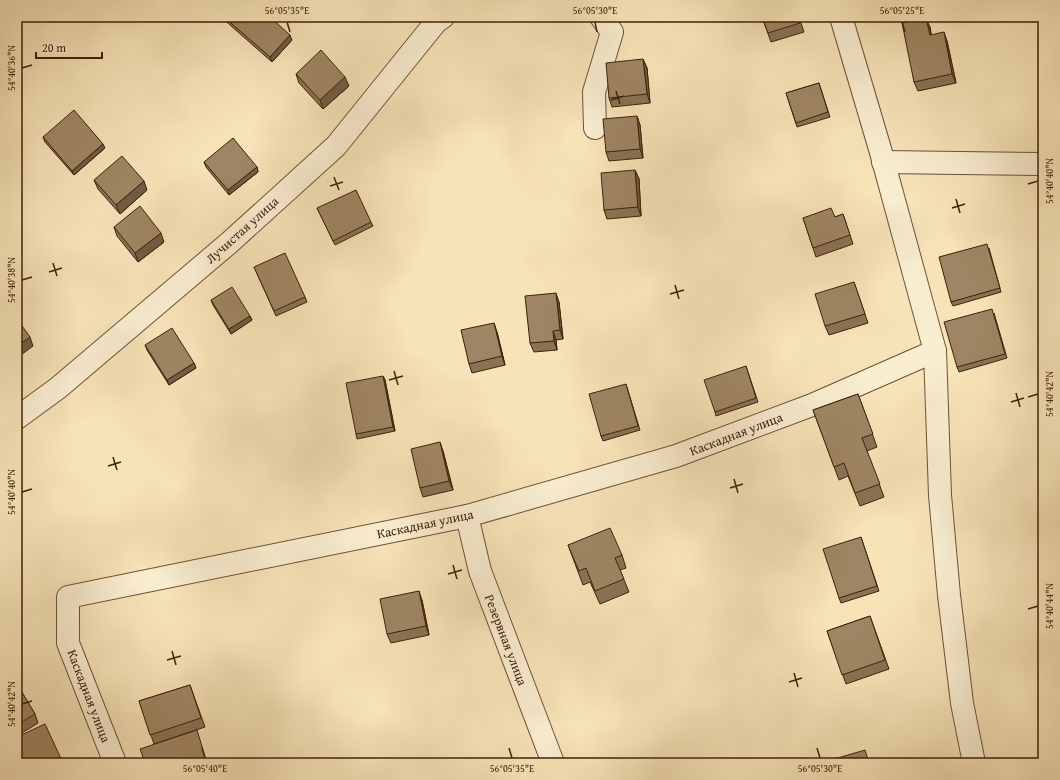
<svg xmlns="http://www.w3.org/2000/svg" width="1060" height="780" font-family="'Gentium Book Plus',serif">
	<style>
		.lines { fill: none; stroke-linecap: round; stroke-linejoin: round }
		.minor-casing { stroke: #6e5134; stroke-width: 24 }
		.minor { stroke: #f9edd0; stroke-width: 22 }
		.wall { fill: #897255; stroke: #402009 }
		.shaded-wall { fill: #6f5d45; stroke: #402009 }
		.building { fill: #9f8563; stroke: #402009 }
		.ticks { fill: none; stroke: #402009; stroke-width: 1.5 }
		.labels { text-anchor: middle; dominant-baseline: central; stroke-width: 3; stroke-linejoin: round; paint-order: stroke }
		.street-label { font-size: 13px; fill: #402009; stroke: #f9edd0 }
		.neatline { fill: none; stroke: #402009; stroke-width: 1.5 }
		.ticks-label { font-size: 10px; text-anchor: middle; fill: #402009 }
	</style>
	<rect width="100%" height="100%" fill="#f6e3b7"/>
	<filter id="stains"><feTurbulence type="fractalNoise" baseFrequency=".005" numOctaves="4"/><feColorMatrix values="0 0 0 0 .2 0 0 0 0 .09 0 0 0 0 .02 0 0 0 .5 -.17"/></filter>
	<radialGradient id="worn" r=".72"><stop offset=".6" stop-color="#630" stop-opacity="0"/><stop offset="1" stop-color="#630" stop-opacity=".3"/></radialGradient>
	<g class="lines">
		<defs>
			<g id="minor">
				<polyline points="841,17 880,149 935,351 940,495 949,595 962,703 974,763"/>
				<polyline points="595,128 594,92 612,32 601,17"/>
				<polyline points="883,162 1043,164"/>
				<polyline points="17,418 58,388 229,243 336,146 436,22 443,17"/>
				<polyline points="467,516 480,571 553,763"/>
				<polyline points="115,763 68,643 68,597 467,516 676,456 812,405 935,351"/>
			</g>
		</defs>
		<use href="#minor" class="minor-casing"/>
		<use href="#minor" class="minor"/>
	</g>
	<g class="wall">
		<polygon points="221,17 270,17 292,40 272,62"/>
		<polygon points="762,17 799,17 804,32 771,42"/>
		<polygon points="930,27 931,35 947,41 956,83 918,91 914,82"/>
		<polygon points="643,59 647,68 650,103 612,107 609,98"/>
		<polygon points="296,74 349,86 323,109 299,83"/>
		<polygon points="819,83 830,117 797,127 786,93"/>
		<polygon points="637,116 640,125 643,158 609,161 606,152"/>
		<polygon points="43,137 105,148 74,175 45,142"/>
		<polygon points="204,162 257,167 258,172 229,195 206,167"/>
		<polygon points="635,170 639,179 641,216 607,219 604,210"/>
		<polygon points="94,180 147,190 120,214 98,189"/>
		<polygon points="317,208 371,222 373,226 335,245"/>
		<polygon points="843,214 853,244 816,257 803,218 835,217"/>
		<polygon points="114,227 164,242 138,262 117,236"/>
		<polygon points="989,248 1001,292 953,306 951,302"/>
		<polygon points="254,267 305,297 307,302 276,316"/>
		<polygon points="854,282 868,323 829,335 825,326"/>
		<polygon points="211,300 250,316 252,320 231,334 213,305"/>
		<polygon points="559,302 563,339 556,340 557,350 534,352 530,343"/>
		<polygon points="994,313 1007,358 959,372 957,367"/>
		<polygon points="497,332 505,365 472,373 469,364"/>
		<polygon points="145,345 194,363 196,368 169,385 147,350"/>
		<polygon points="746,366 758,402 716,416 715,412"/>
		<polygon points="383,376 385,380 395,431 357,439 356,434"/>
		<polygon points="626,384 640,430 603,441 601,436"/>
		<polygon points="858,394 877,447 867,451 884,497 860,506 848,476 839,480 813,410"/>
		<polygon points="443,451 453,490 423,497 420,488"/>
		<polygon points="861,537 879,591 841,603 839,598"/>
		<polygon points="568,545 622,555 626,568 620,570 629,592 600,604 590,582 583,585"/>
		<polygon points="422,600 429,635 391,643 387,634"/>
		<polygon points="870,616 889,669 846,684 827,631"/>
		<polygon points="17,684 35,714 38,723 17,736"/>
		<polygon points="190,685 205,727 154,744 139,701"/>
	</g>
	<g class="shaded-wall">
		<polygon points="926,18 930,27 933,44 930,35"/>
		<polygon points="944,32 947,41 956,83 952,74"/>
		<polygon points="290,35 292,40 272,62 270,57"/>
		<polygon points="643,59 647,68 650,103 647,94"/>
		<polygon points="345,77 349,86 323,109 320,100"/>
		<polygon points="637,116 640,125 643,158 640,149"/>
		<polygon points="103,144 105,148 74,175 72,171"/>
		<polygon points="257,167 258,172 229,195 228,190"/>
		<polygon points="635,170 639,179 641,216 638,207"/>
		<polygon points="144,181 147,190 120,214 116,205"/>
		<polygon points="161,233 164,242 138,262 135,253"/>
		<polygon points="556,293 559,302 563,339 560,330"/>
		<polygon points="250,316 252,320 231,334 229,329"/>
		<polygon points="494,323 497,332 505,365 502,356"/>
		<polygon points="553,331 556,340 557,350 554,341"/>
		<polygon points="30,337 33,346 17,358 17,346"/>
		<polygon points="194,363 196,368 169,385 167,380"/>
		<polygon points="383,376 385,380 395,431 393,427"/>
		<polygon points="440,442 443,451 453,490 449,481"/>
		<polygon points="419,591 422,600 429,635 426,626"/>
	</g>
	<g class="building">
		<polygon points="224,17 270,17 290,35 270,57"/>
		<polygon points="762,17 799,17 800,23 768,33"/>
		<polygon points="926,18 930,35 944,32 952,74 914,82 902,23"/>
		<polygon points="321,50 345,77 320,100 296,74"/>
		<polygon points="643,59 647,94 609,98 606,63"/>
		<polygon points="819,83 828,112 796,123 786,93"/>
		<polygon points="74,110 103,144 72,171 43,137"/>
		<polygon points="637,116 640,149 606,152 603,119"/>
		<polygon points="233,138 257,167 228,190 204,162"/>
		<polygon points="122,156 144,181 116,205 94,180"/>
		<polygon points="635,170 638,207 604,210 601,173"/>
		<polygon points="356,190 371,222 333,241 317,208"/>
		<polygon points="140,206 161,233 135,253 114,227"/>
		<polygon points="831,208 835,217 843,214 850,235 813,248 803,218"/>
		<polygon points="987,244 1000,288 951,302 939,257"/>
		<polygon points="285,253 305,297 274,311 254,267"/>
		<polygon points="854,282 865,314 825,326 815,294"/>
		<polygon points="232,287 250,316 229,329 211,300"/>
		<polygon points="556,293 560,330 553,331 554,341 530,343 525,296"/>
		<polygon points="992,309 1005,354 957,367 944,322"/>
		<polygon points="17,319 30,337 17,346"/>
		<polygon points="494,323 502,356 469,364 461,330"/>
		<polygon points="172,328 194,363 167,380 145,345"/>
		<polygon points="746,366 756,398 715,412 704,380"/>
		<polygon points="383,376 393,427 356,434 346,383"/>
		<polygon points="626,384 638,426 601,436 589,394"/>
		<polygon points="858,394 873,434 862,438 880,484 855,493 844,463 834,467 813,410"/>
		<polygon points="440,442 449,481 420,488 411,449"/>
		<polygon points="610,528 622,555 615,558 624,579 595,591 586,568 579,571 568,545"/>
		<polygon points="861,537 877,586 839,598 823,549"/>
		<polygon points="419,591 426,626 387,634 380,599"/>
		<polygon points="870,616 885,660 842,675 827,631"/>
		<polygon points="17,684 35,714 17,725"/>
		<polygon points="190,685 201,718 150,735 139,701"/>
		<polygon points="45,724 63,763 17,763 17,737"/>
		<polygon points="197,730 207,763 145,763 140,749"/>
		<polygon points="865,750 869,763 824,763 824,762"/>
	</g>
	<path class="ticks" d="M287,22L290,32M595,22L597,32M902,22L905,32M22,68L32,65M616,91L620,104M611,100L624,96M334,177L339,190M1028,184L1038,181M330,186L343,182M956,199L960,213M952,208L965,204M53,263L57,276M49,272L62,268M22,280L32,277M675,285L679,299M670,294L684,290M394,371L398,385M389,380L403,376M1016,393L1020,407M1028,397L1038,394M1011,402L1024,398M113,457L117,470M108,466L121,462M734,479L738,493M730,488L743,484M22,492L32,489M453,565L457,579M448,574L462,570M1028,609L1038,606M172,651L176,665M167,660L181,656M794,673L798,687M789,682L802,678M22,704L32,701M202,748L205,758M509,748L512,758M817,748L820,758"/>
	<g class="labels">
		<g class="street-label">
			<text transform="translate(242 230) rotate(-42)">Лучистая улица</text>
			<text transform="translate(736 434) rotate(-21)">Каскадная улица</text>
			<text transform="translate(425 524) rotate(-12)">Каскадная улица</text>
			<text transform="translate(506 640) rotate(69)">Резервная улица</text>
			<text transform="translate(89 696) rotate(69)">Каскадная улица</text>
		</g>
	</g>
	<rect width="1060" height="780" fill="none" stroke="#f6e3b7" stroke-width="44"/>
	<path d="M36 52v6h66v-6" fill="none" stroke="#402009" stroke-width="2"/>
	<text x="42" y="52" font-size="12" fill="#402009" stroke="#f9edd0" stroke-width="3" paint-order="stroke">20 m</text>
	<rect x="22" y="22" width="1016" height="736" class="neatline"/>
	<g class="ticks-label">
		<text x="287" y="14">56°05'35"E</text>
		<text x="595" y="14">56°05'30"E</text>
		<text x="902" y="14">56°05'25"E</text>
		<text transform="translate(11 68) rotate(-90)" y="4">54°40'36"N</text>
		<text transform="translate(1049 181) rotate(-90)" y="4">54°40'40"N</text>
		<text transform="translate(11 280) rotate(-90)" y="4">54°40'38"N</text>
		<text transform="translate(1049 394) rotate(-90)" y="4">54°40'42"N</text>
		<text transform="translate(11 492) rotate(-90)" y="4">54°40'40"N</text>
		<text transform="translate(1049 606) rotate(-90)" y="4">54°40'44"N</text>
		<text transform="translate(11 704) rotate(-90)" y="4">54°40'42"N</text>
		<text x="205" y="772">56°05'40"E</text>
		<text x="512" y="772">56°05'35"E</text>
		<text x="820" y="772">56°05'30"E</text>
	</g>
	<rect width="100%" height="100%" filter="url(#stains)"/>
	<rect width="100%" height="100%" fill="url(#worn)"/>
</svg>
